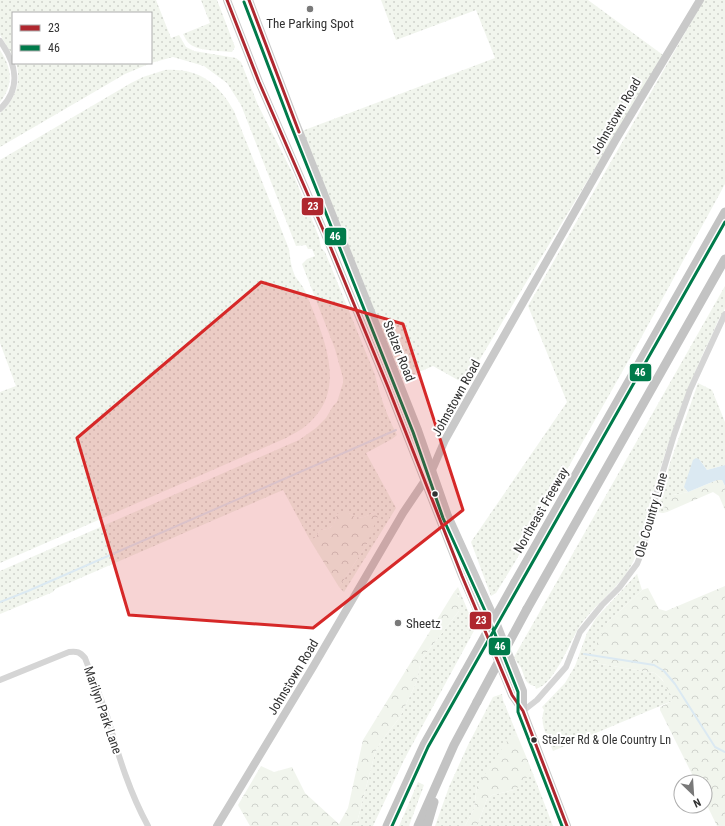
<svg xmlns="http://www.w3.org/2000/svg" width="725" height="826" font-family="'Roboto Condensed',sans-serif">
	<style>
		.grass { fill: url(#grass-dots) }
		.forest { fill: url(#forest-crowns) }
		.water { fill: #dbe9f2 }
		.lines { fill: none; stroke-linecap: round; stroke-linejoin: round }
		.stream { stroke: #dbe9f2; stroke-width: 2 }
		.minor { stroke: #d5d5d5; stroke-width: 6 }
		.major { stroke: #c9c9c9; stroke-width: 8 }
		.highway { stroke: #c3c3c3; stroke-width: 9 }
		.highway-bridge { stroke: #c3c3c3; stroke-width: 9 }
		.bus-1-casing { stroke: #fff; stroke-width: 6 }
		.bus-2-casing { stroke: #fff; stroke-width: 6 }
		.bus-1 { stroke: #af272f; stroke-width: 3 }
		.bus-2 { stroke: #007b4b; stroke-width: 3 }
		.marked { fill: #d62828; fill-opacity: 0.2; stroke: #d62828; stroke-width: 3; stroke-linejoin: round }
		.poi-dot { fill: #797979; stroke: #fff; stroke-width: 1.5 }
		.bus-dot { fill: #313131; stroke: #fff; stroke-width: 1.5 }
		.labels { text-anchor: middle; dominant-baseline: central; stroke-width: 4; stroke-linejoin: round; paint-order: stroke }
		.bus-label { font-size: 12px; fill: #313131; stroke: #fff; text-anchor: start }
		.poi-label { font-size: 13px; fill: #313131; stroke: #fff }
		.street-label { font-size: 13px; fill: #313131; stroke: #fff }
		.line-badge { stroke: #fff; stroke-width: 1.5 }
		.badge-label { font-size: 11px; text-anchor: middle; font-weight: bold; fill: #fff }
	</style>
	<defs>
		<pattern id="grass-dots" width="8" height="8" patternUnits="userSpaceOnUse"><rect width="8" height="8" fill="#f1f5ed"/><path d="M2 2h.1M6 6h.1" fill="none" stroke="#cfd2cc" stroke-width="1.8" stroke-linecap="round"/></pattern>
		<pattern id="forest-crowns" width="20" height="18" patternUnits="userSpaceOnUse"><rect width="20" height="18" fill="#f1f5ed"/><path d="M2 6a3 3 0 1 1 6 0M12 15a3 3 0 1 1 6 0" fill="none" stroke="#cfd2cc"/></pattern>
	</defs>
	<rect width="100%" height="100%" fill="#fff"/>
	<g class="grass">
		<path d="M0,0H156L171,38L179,35L186,47L194,51L236,58L241,62L258,105L294,176L319,237L321,248L325,252L375,375C380,396 387,416 397,435L392,439L366,453L396,508L344,592L339,587L366,546L376,512L364,517L356,518L349,513L337,514L334,525L328,529L320,530L315,538L310,540L283,490L55,589L53,592L0,614V571L299,440L316,428L326,418L333,406L337,402L343,383V378L335,349L302,264L307,259L315,256L312,249H308L306,245L296,246L241,105L227,83L204,66L173,57L151,63V13H13V56L0,35Z"/>
		<path d="M201,0H217L235,47L232,52C221,51 202,51 193,46C188,44 185,38 183,34L210,23Z"/>
		<polygon points="381,0 588,0 663,55 465,384 433,366 403,379 373,309 302,131 495,58 476,10 396,40"/>
		<polygon points="704,0 725,0 725,184 635,349 515,562 496,593 491,596 471,542 567,402 528,306"/>
		<path d="M0,50C12,69 14,84 0,102Z"/>
		<path d="M16,63H151L125,74L0,147V113C15,100 22,83 16,63Z"/>
		<path d="M165,70C199,68 218,83 234,111L289,249C290,258 291,267 295,276C298,281 303,286 305,291C321,331 348,384 312,420C305,428 295,433 286,438L0,563V392L16,386L0,343V160L131,83L143,77Z"/>
		<path d="M725,286C725,293 725,301 725,308C724,312 720,317 718,321C714,330 710,340 705,349C686,392 670,437 656,482C649,509 645,539 632,564C619,589 593,605 578,629C568,646 555,683 536,689L535,686C523,684 525,674 520,666C518,663 516,661 514,657Z"/>
		<polygon points="698,383 712,390 725,422 725,465 707,470 699,459 686,490 688,492 673,495 664,511 667,512 663,513 657,512 669,466"/>
		<path d="M637,574L642,590L607,623L595,663L655,673C662,679 673,691 672,701L553,751C548,737 539,725 544,710L542,707L565,683L575,666L587,633L596,618Z"/>
		<polygon points="458,587 473,623 476,627 405,758 373,826 356,826 375,753 380,743 400,717 417,681 421,660 459,611 459,596 454,592"/>
		<polygon points="502,694 503,700 518,737 515,735 477,786 474,809 465,826 435,826 449,787 468,745 493,697"/>
		<polygon points="530,766 553,826 477,826 487,799 492,795 514,790 530,773"/>
		<polygon points="418,782 424,785 409,826 399,826"/>
	</g>
	<g class="forest">
		<polygon points="717,480 722,480 725,486 725,510 719,496 713,492 667,512 664,511 665,505 673,495 688,492"/>
		<path d="M341,512L349,513L356,518L364,517L376,512L378,516L366,546L339,587L310,540L315,538L320,530C333,529 334,526 337,514Z"/>
		<polygon points="725,586 725,826 717,826 705,801 705,782 696,782 660,710 660,707 672,701 672,697 662,679 655,673 595,663 592,659 598,640 607,623 642,590 648,588 659,609 666,611"/>
		<path d="M454,592C461,597 462,603 459,611L421,660L417,681L400,717L380,743L375,753L356,826H250L238,805L261,766L274,772L292,767L305,793L339,824L348,808L363,740Z"/>
		<polygon points="515,735 518,737 530,766 530,773 521,785 514,790 492,795 487,799 477,826 465,826 474,809 477,786 509,738"/>
	</g>
	<polygon class="water" points="696,458 699,459 707,470 725,465 725,486 722,480 717,480 688,492 684,487 693,460"/>
	<g class="lines">
		<g class="stream">
			<polyline points="0,602 28,591 396,430"/>
			<polyline points="584,654 654,665 664,671 675,684 715,747 725,752"/>
		</g>
		<g class="minor">
			<path d="M0,41C16,63 22,88 0,109"/>
			<path d="M0,680L69,652C77,651 80,652 85,658C93,679 102,700 109,722C119,758 130,793 148,826"/>
			<polyline points="523,711 537,700 566,667 580,632 602,605 619,588 637,564 643,549 658,488 674,435 690,390 725,314"/>
		</g>
		<g class="major">
			<polyline points="227,0 259,82 328,241 388,387 462,576 484,626 512,695 523,711 567,826"/>
			<polyline points="249,0 295,121 418,430 448,516 496,622 523,691 523,711"/>
			<polyline points="217,826 313,667 403,513 432,470 445,440 459,415 615,141 700,0"/>
		</g>
		<g class="highway">
			<polyline points="515,582 725,212"/>
			<polyline points="527,609 725,259"/>
			<polyline points="387,826 424,745 465,672"/>
			<polyline points="418,826 454,745 477,702"/>
			<polyline points="427,826 434,802"/>
		</g>
		<g class="highway-bridge">
			<polyline points="465,672 515,582"/>
			<polyline points="477,702 527,609"/>
		</g>
		<defs>
			<g id="bus-1">
				<polyline points="227,0 259,82 328,241 388,387 462,576 512,695 523,711 567,826"/>
				<polyline points="249,0 299,132"/>
			</g>
			<g id="bus-2">
				<polyline points="244,2 290,123 413,432 443,518 491,624 518,692 518,712 562,826"/>
				<polyline points="392,826 428,747 725,222"/>
			</g>
		</defs>
		<use href="#bus-1" class="bus-1-casing"/>
		<use href="#bus-2" class="bus-2-casing"/>
		<use href="#bus-1" class="bus-1"/>
		<use href="#bus-2" class="bus-2"/>
	</g>
	<path class="marked" d="M261,282L403,324L463,510L313,628L129,615L77,438Z"/>
	<g class="poi-dot">
		<circle cx="310" cy="9" r="4"/>
		<circle cx="398" cy="623" r="4"/>
	</g>
	<g class="bus-dot">
		<circle cx="435" cy="494" r="3.5"/>
		<circle cx="534" cy="740" r="3.5"/>
	</g>
	<g class="labels">
		<g class="bus-label">
			<text x="542" y="740">Stelzer Rd &amp; Ole Country Ln</text>
		</g>
		<g class="poi-label">
			<text x="310" y="23">The Parking Spot</text>
			<text x="406" y="623" text-anchor="start">Sheetz</text>
		</g>
		<g class="street-label">
			<text transform="translate(616 116) rotate(-60)">Johnstown Road</text>
			<text transform="translate(399 351) rotate(68)">Stelzer Road</text>
			<text transform="translate(456 398) rotate(-61)">Johnstown Road</text>
			<text transform="translate(541 510) rotate(-60)">Northeast Freeway</text>
			<text transform="translate(651 515) rotate(-74)">Ole Country Lane</text>
			<text transform="translate(293 677) rotate(-59)">Johnstown Road</text>
			<text transform="translate(103 710) rotate(71)">Marilyn Park Lane</text>
		</g>
	</g>
	<g class="line-badge">
		<rect x="301" y="197" width="23" height="19" rx="4" fill="#af272f"/>
		<rect x="324" y="227" width="23" height="19" rx="4" fill="#007b4b"/>
		<rect x="629" y="363" width="23" height="19" rx="4" fill="#007b4b"/>
		<rect x="469" y="611" width="23" height="19" rx="4" fill="#af272f"/>
		<rect x="488" y="637" width="23" height="19" rx="4" fill="#007b4b"/>
	</g>
	<g class="badge-label">
		<text x="313" y="210">23</text>
		<text x="335" y="240">46</text>
		<text x="640" y="376">46</text>
		<text x="481" y="624">23</text>
		<text x="500" y="650">46</text>
	</g>
	<rect x="12" y="12" width="140" height="52" fill="#ffffff" stroke="#adadad"/>
	<rect x="20" y="25" width="20" height="6" fill="#af272f" stroke="#adadad"/>
	<text x="48" y="32" font-size="12" fill="#313131">23</text>
	<rect x="20" y="45" width="20" height="6" fill="#007b4b" stroke="#adadad"/>
	<text x="48" y="52" font-size="12" fill="#313131">46</text>
	<g transform="translate(693 794) rotate(155)"><circle r="19" fill="#ffffff" stroke="#adadad"/>
	<path d="M0-3L7 15L0 10L-7 15Z" fill="#797979"/>
	<text y="-6" font-size="11" font-weight="bold" text-anchor="middle" fill="#313131">N</text>
	</g>
</svg>
